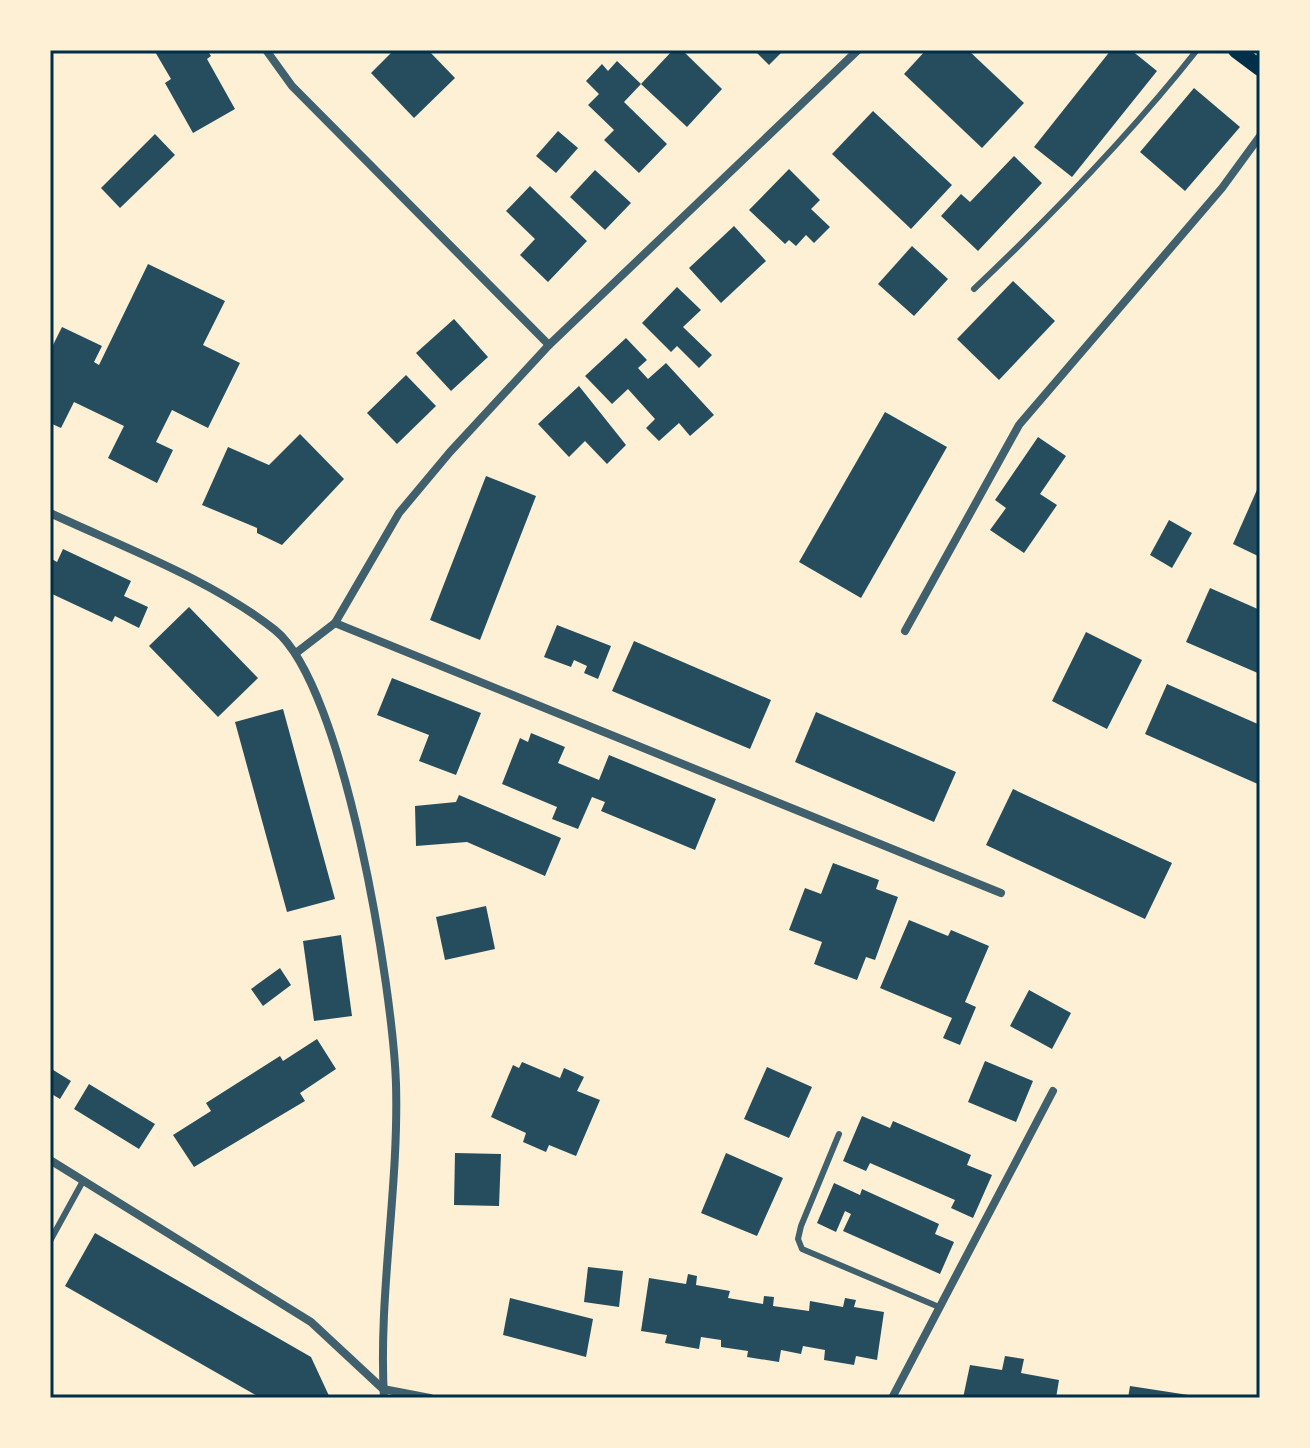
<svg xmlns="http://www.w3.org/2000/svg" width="1310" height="1448" font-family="'Public Sans',sans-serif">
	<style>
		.building { fill: #264d5e }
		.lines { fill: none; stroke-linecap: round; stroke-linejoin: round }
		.service { stroke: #3f606c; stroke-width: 6 }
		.minor { stroke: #3f606c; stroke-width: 8 }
		.secondary { stroke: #003049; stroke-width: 16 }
		.neatline { fill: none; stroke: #003049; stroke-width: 3 }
	</style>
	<rect width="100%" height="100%" fill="#fdf0d5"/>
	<g class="building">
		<polygon points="154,50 207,50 211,56 207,59 235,109 193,133 165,83 171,79"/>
		<polygon points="394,50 428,50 455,78 414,118 371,73"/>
		<polygon points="673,50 682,50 722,89 687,127 641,84"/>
		<polygon points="754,50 784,50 769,65"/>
		<polygon points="926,50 968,50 1024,103 982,148 904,74"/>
		<polygon points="1111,50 1131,50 1157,71 1072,177 1034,147"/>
		<polygon points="617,61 641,84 624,102 667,144 639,173 604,140 614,130 588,105 599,94 586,81 602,64 608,71"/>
		<polygon points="1194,88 1240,127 1185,191 1140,152"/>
		<polygon points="873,111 952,185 911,229 832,154"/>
		<polygon points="558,131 578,148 556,173 536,156"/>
		<polygon points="155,134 175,155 120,208 101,188"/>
		<polygon points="1014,156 1042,183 978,251 941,216 961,194 970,202"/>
		<polygon points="789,169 820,200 811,209 830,227 814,243 806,235 796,246 789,240 785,244 749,210"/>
		<polygon points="595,170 631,203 605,230 570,197"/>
		<polygon points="530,186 587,241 548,282 520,255 535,239 506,211"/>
		<polygon points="734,226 766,261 721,303 689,268"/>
		<polygon points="912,246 948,279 914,316 878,284"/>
		<polygon points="148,264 225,301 203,345 240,363 208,428 172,410 156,442 173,450 157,483 108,458 124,426 74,402 61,428 50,423 50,351 62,327 102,346 94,362 99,365"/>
		<polygon points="1013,281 1055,321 999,380 957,339"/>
		<polygon points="677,287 701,310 683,327 712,355 699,368 677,346 671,352 642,323"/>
		<polygon points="454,319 488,357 451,391 416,353"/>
		<polygon points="626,338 647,360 638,368 648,379 666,363 714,415 690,436 679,423 659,441 646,428 655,419 628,389 612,404 585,376"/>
		<polygon points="406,375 436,406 397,444 367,413"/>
		<polygon points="579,386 626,445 607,464 585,441 569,457 538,424"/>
		<polygon points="885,412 947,447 861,598 799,562"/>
		<polygon points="300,434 344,479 282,545 257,533 257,528 202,505 228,447 269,465"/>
		<polygon points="1038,437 1066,456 1040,494 1057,505 1024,553 990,530 1006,508 995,500"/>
		<polygon points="486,476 536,496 480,640 430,620"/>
		<polygon points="1260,483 1260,557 1233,544"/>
		<polygon points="1169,520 1192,533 1172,568 1150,555"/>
		<polygon points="63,549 131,581 124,596 148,607 139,628 115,616 112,622 50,593 50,558 57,562"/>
		<polygon points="1210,588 1260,610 1260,674 1186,642"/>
		<polygon points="189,607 258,678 218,717 149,646"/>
		<polygon points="557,625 611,646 598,679 584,673 587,666 574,660 571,667 544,657"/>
		<polygon points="1086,632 1142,660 1107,729 1052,701"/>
		<polygon points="634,641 771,700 750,749 612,691"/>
		<polygon points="392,678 481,713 456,775 419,761 429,735 377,715"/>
		<polygon points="1167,684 1260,725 1260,785 1145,734"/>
		<polygon points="283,709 335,899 287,912 235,722"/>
		<polygon points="816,712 956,772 934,822 795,762"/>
		<polygon points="531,733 565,747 558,763 599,780 609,755 716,799 695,850 601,811 605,802 592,797 578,829 552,819 557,807 502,784 520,738 528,742"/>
		<polygon points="1013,789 1172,863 1145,919 986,845"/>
		<polygon points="459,795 561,838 545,876 467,842 416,846 415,806 456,802"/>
		<polygon points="833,863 879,880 876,889 898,897 875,960 866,957 857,980 814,964 822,942 789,930 805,888 821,894"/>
		<polygon points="486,906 495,949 445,960 436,917"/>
		<polygon points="909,920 948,936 951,930 989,946 965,1002 976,1007 960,1045 943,1038 952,1018 880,988"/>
		<polygon points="341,935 352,1016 314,1021 303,941"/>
		<polygon points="280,968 291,985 263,1006 251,989"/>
		<polygon points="1029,990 1071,1013 1052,1049 1010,1026"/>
		<polygon points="317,1039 336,1069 300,1093 305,1101 194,1167 173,1135 211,1111 206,1103 280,1056 283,1061"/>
		<polygon points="985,1061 1033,1081 1016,1122 968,1102"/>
		<polygon points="522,1062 560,1078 564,1068 584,1077 577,1091 600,1100 576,1156 549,1145 546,1152 523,1142 526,1133 491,1117 513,1065 519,1068"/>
		<polygon points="767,1067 812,1087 789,1138 744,1119"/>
		<polygon points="50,1068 71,1081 60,1099 50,1093"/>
		<polygon points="89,1084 155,1124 139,1149 74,1109"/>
		<polygon points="862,1116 890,1128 893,1121 971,1155 967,1165 992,1175 973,1218 951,1208 955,1200 870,1163 866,1171 843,1161"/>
		<polygon points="455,1153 501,1154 499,1206 454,1205"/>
		<polygon points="726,1153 783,1178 757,1236 701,1213"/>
		<polygon points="834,1183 860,1195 862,1189 939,1224 935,1234 954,1242 940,1274 843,1231 851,1214 845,1211 836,1232 817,1223"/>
		<polygon points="95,1233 311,1357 330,1398 261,1398 65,1286"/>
		<polygon points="588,1267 623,1271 619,1307 584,1302"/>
		<polygon points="688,1274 697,1276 696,1285 730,1291 728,1298 763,1304 764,1296 774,1297 773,1306 809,1311 810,1301 843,1307 845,1298 856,1300 854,1307 884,1312 877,1360 856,1356 854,1365 824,1360 825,1350 803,1346 801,1354 781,1350 779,1362 747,1357 748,1351 721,1347 721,1340 701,1337 699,1349 665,1343 667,1335 641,1331 649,1278 686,1284"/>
		<polygon points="510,1298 593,1319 586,1357 503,1335"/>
		<polygon points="1005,1356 1024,1359 1021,1373 1059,1380 1056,1398 963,1398 970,1365 1002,1370"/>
		<polygon points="1130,1386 1195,1396 1195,1398 1128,1398"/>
	</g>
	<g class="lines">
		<g class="service">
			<path d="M974,289C1054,213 1129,136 1197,50"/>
			<polyline points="839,1134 801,1226 798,1239 802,1249 939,1307"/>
			<polyline points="50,1241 83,1181"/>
		</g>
		<g class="minor">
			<polyline points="266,50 292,86 549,345"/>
			<path d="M50,513C123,547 212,580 275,630C345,687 393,991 396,1084C399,1189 378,1294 384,1398"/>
			<polyline points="335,623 1001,893"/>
			<polyline points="905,631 1019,425 1222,188 1260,136"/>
			<polyline points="296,653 335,623 399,513 450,452 549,345 858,50"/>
			<polyline points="50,1160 311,1322 383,1389 430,1398"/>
			<polyline points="892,1398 1053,1091"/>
		</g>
		<polyline class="secondary" points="1236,50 1260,68"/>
	</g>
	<rect width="1310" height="1448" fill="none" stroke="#fdf0d5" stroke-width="104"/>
	<rect x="52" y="52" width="1206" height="1344" class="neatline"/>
</svg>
